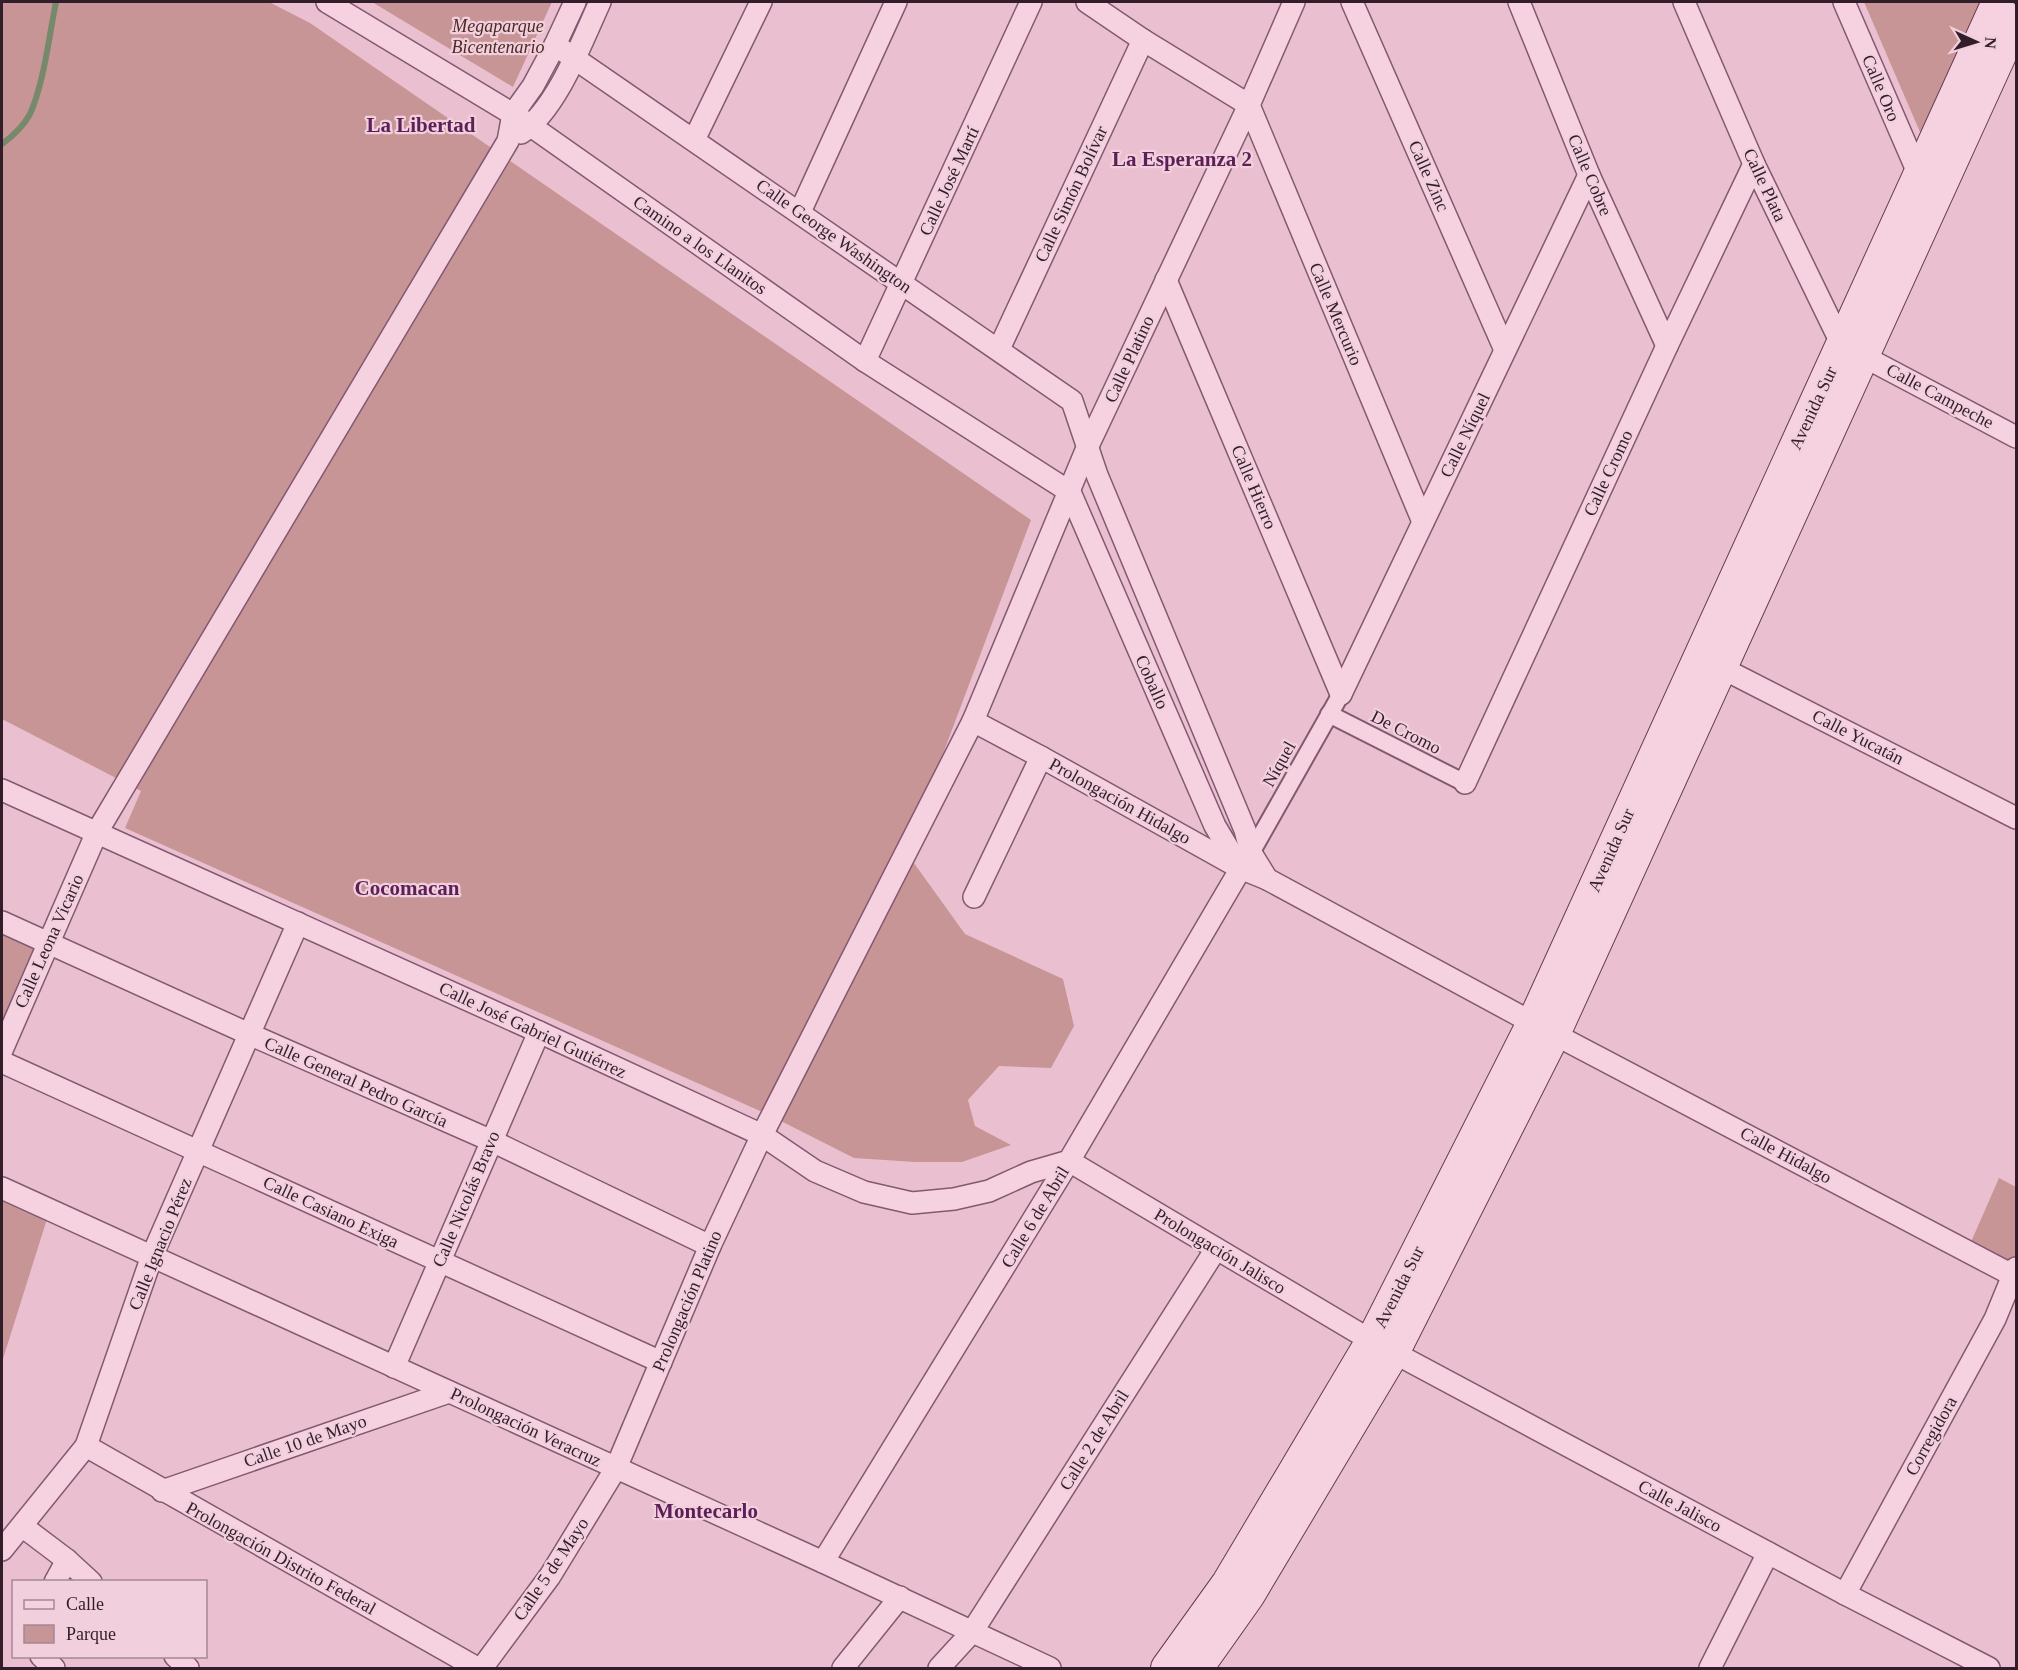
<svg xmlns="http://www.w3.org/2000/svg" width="2018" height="1670" font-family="'Times New Roman',serif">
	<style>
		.green { fill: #c79595 }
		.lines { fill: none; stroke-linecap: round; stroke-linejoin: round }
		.stream { stroke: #768a6b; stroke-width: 6 }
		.pedestrian-casing { stroke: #825971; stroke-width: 20 }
		.minor-casing { stroke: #825971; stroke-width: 24 }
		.secondary-casing { stroke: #643c54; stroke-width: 34 }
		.pedestrian { stroke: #f6d2e1; stroke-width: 16 }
		.minor { stroke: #f6d2e1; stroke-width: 21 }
		.secondary { stroke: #f6d2e1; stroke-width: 32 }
		.labels { text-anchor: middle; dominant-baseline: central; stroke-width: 4.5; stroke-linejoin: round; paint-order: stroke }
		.park-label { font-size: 18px; font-style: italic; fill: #4e2a24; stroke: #f2cfdd }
		.street-label { font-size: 18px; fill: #321d2a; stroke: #f2cfdd }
		.quarter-label { font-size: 21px; font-weight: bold; fill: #5c1f56; stroke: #f2cfdd }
	</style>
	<rect width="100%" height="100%" fill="#eac0d1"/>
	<g class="green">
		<polygon points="2,2 271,3 310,23 1031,520 906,852 965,934 1063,979 1074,1026 1051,1068 999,1066 968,1100 975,1126 1011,1145 962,1162 915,1162 854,1158 769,1115 125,828 141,791 2,719"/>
		<polygon points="372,2 552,2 513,87"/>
		<polygon points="1864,2 1998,2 1929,153"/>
		<polygon points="2,930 42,949 2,1038"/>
		<polygon points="1999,1178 2016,1187 2016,1268 1967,1251"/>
		<polygon points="2,1196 47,1219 2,1362"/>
	</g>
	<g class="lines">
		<path class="stream" d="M2,144C13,136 23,127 30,114C44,83 49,36 56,2"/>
		<defs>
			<g id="pedestrian">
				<polyline points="1329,714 1465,783"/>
				<polyline points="1251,853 1341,694"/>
			</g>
			<g id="minor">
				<polyline points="327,2 521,119 865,361 1070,492 1215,826 1240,868"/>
				<polyline points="1087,2 1143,40 1249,105 1423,522"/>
				<polyline points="1352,2 1505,350"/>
				<polyline points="1519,2 1589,175 1667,346"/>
				<polyline points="1684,2 1754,164 1842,345 2016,437"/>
				<polyline points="1844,2 1919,175"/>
				<polyline points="555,45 1072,401 1097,475 1245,830 1251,853 1267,879"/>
				<path d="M521,133C557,109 582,41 600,2"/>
				<polyline points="694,140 761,2"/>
				<polyline points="800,212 896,2"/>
				<polyline points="1166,280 1341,694"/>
				<polyline points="999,349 1143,40"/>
				<polyline points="865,361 1031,2"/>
				<polyline points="1710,662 2016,818"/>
				<polyline points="1341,694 1589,175"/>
				<polyline points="973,721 1041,757 1240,868 1267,879 1533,1023 2016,1277"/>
				<polyline points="1465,783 1667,346 1754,164"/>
				<polyline points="2,790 539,1032 762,1135 815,1171 864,1192 912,1203 954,1199 989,1191 1031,1172 1069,1161"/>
				<polyline points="974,897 1041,757"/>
				<polyline points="2,922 249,1034 492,1141 710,1246"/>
				<polyline points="2,1050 97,832 508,141 513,114 533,86 555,45 575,2"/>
				<polyline points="2,1062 661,1362"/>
				<polyline points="1069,1161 1372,1341 1845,1594 1989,1668"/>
				<polyline points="2,1188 823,1562 1050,1668"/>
				<polyline points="394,1367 539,1032"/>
				<polyline points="86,1446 477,1668"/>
				<polyline points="162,1491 449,1392"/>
				<polyline points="22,1526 67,1560 91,1582"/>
				<polyline points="2,1550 86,1446 152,1256 298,923"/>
				<polyline points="823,1562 1069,1161 1247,858"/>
				<polyline points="55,1582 67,1560"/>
				<polyline points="1845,1594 1995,1319 2016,1268"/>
				<polyline points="41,1656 54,1668"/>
				<polyline points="175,1656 188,1668"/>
				<polyline points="482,1668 550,1576 616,1468 710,1246 762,1135 973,721 1087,448 1249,105 1294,2"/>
				<polyline points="843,1668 900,1597"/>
				<polyline points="939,1668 972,1632 1216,1249"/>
				<polyline points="1710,1668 1768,1553"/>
			</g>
			<g id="secondary">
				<polyline points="1167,1668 1228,1583 1372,1341 1533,1023 1998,2"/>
				<polyline points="1197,1668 1248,1596 1393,1353 1554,1034 2016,20"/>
			</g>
		</defs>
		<use href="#pedestrian" class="pedestrian-casing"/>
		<use href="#minor" class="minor-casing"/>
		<use href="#secondary" class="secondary-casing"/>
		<use href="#pedestrian" class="pedestrian"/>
		<use href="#minor" class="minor"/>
		<use href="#secondary" class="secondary"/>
	</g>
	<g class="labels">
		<g class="park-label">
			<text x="498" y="26">Megaparque<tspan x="498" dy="21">Bicentenario</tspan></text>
		</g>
		<g class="street-label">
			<text transform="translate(1881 88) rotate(67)">Calle Oro</text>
			<text transform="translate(1590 175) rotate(67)">Calle Cobre</text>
			<text transform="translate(1429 176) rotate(66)">Calle Zinc</text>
			<text transform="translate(949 181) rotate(-65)">Calle José Martí</text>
			<text transform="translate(1765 185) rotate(65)">Calle Plata</text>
			<text transform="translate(1071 194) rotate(-65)">Calle Simón Bolívar</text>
			<text transform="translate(834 236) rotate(35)">Calle George Washington</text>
			<text transform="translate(700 245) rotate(35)">Camino a los Llanitos</text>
			<text transform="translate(1336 314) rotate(67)">Calle Mercurio</text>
			<text transform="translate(1129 359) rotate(-65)">Calle Platino</text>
			<text transform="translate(1940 396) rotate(28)">Calle Campeche</text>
			<text transform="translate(1813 408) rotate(-65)">Avenida Sur</text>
			<text transform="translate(1465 435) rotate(-64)">Calle Níquel</text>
			<text transform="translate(1608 473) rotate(-65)">Calle Cromo</text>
			<text transform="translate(1254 487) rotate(67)">Calle Hierro</text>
			<text transform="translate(1152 682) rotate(66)">Coballo</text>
			<text transform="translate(1406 732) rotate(27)">De Cromo</text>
			<text transform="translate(1858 737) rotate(27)">Calle Yucatán</text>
			<text transform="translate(1279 764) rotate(-61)">Níquel</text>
			<text transform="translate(1120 801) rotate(29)">Prolongación Hidalgo</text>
			<text transform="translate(1611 850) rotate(-66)">Avenida Sur</text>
			<text transform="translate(49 941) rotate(-66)">Calle Leona Vicario</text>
			<text transform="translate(533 1030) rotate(25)">Calle José Gabriel Gutiérrez</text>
			<text transform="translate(356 1082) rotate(24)">Calle General Pedro García</text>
			<text transform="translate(1786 1155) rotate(28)">Calle Hidalgo</text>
			<text transform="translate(466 1199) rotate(-67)">Calle Nicolás Bravo</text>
			<text transform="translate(331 1212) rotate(25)">Calle Casiano Exiga</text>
			<text transform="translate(1035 1217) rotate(-59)">Calle 6 de Abril</text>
			<text transform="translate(160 1244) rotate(-68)">Calle Ignacio Pérez</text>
			<text transform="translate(1220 1251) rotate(31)">Prolongación Jalisco</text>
			<text transform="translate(1399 1287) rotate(-63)">Avenida Sur</text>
			<text transform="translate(687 1301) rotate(-67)">Prolongación Platino</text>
			<text transform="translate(526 1427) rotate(25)">Prolongación Veracruz</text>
			<text transform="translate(1931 1436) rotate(-61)">Corregidora</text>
			<text transform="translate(1094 1440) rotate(-58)">Calle 2 de Abril</text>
			<text transform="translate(305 1441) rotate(-19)">Calle 10 de Mayo</text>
			<text transform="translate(1680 1506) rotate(28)">Calle Jalisco</text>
			<text transform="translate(281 1558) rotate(29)">Prolongación Distrito Federal</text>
			<text transform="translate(551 1569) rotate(-56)">Calle 5 de Mayo</text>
		</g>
		<g class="quarter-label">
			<text x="421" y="125">La Libertad</text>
			<text x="1182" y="159">La Esperanza 2</text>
			<text x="407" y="888">Cocomacan</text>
			<text x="706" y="1511">Montecarlo</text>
		</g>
	</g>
	<rect width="2018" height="1670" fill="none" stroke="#321d2a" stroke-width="6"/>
	<rect x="12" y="1580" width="195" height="78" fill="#f2cfdd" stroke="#a58895" stroke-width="1.5"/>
	<rect x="24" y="1600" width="30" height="9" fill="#f6d2e1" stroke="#a58895" stroke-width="1.5"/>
	<text x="66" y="1610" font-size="18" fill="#321d2a">Calle</text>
	<rect x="24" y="1625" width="30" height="18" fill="#c79595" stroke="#a58895" stroke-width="1.5"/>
	<text x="66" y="1640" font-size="18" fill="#321d2a">Parque</text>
	<g transform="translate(1976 42) rotate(94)" stroke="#f2cfdd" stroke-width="4.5" paint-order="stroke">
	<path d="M0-4.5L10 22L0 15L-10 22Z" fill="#321d2a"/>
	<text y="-9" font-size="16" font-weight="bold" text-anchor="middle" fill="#321d2a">N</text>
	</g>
</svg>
